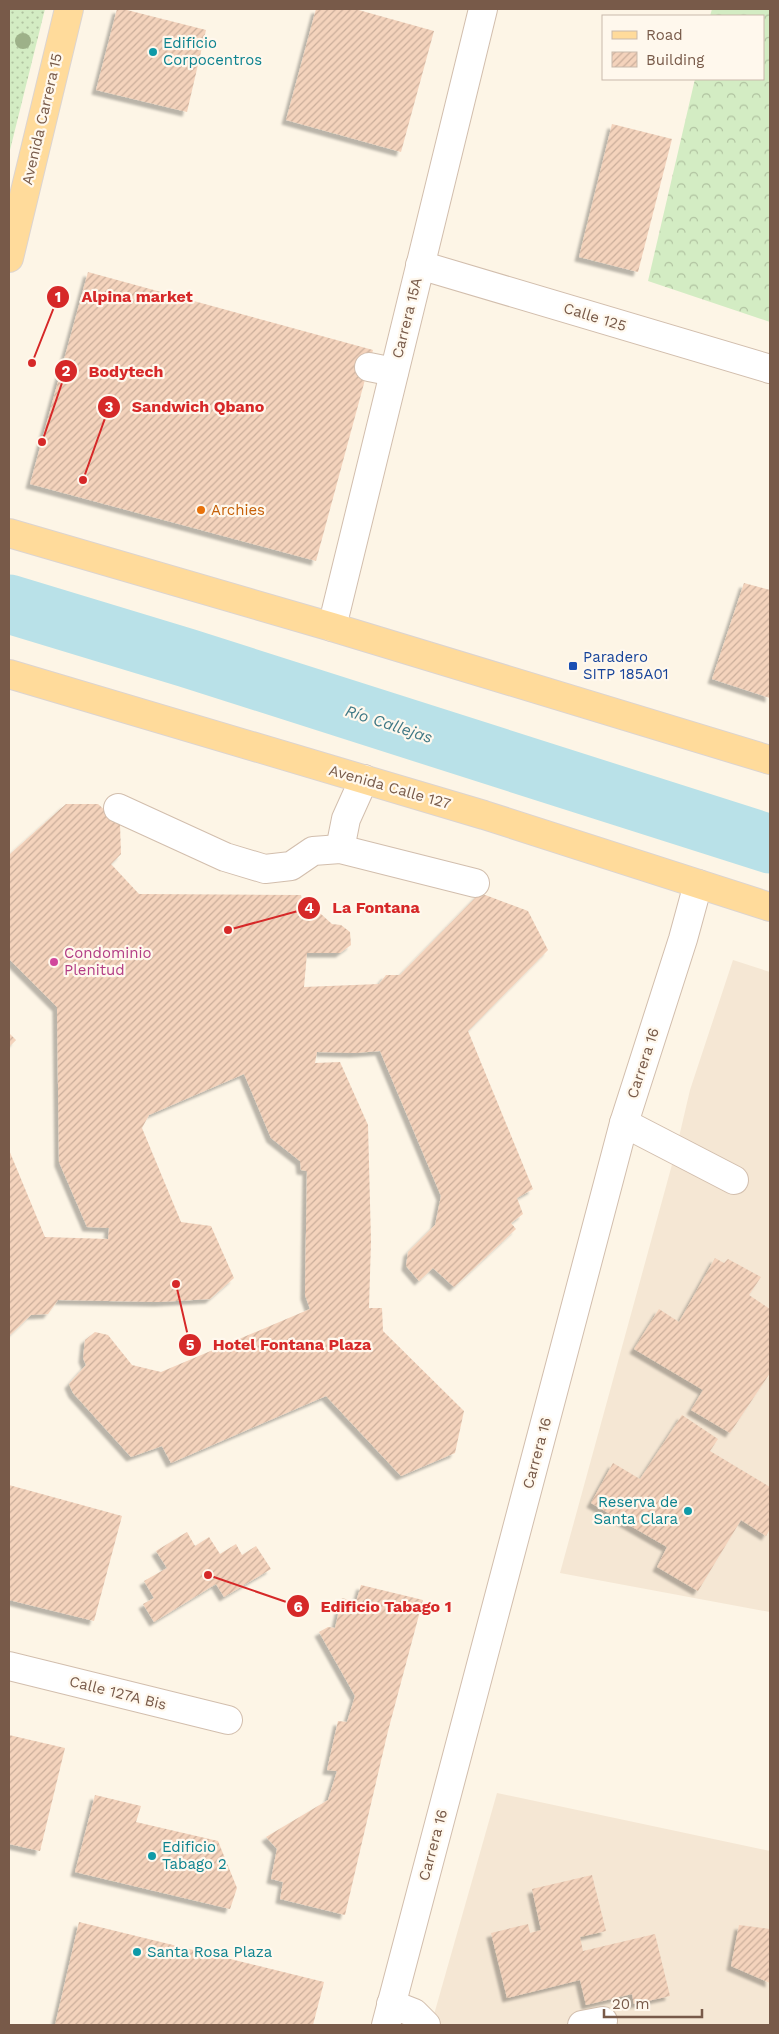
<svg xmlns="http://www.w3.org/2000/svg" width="779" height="2034" font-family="'Work Sans',sans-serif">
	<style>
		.residential { fill: #f5e7d4 }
		.grass { fill: url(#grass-dots) }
		.forest { fill: url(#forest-crowns) }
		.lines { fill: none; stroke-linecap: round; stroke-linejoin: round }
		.river { stroke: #b9e1e8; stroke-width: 59 }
		.building { fill: url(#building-hatch); filter: url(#shadow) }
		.minor-casing { stroke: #d2bead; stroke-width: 30 }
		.major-casing { stroke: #dcd4d0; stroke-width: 30 }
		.minor { stroke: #fff; stroke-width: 28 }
		.major { stroke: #ffdb9b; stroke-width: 28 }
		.tree { fill: #9db189 }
		.culture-dot { fill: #0f9aa8; stroke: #fff8ed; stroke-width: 2 }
		.food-dot { fill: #e8710a; stroke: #fff8ed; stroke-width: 2 }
		.transit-dot { fill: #1a4fb4; stroke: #fff8ed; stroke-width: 2 }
		.hotel-dot { fill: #d1479c; stroke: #fff8ed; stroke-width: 2 }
		.labels { text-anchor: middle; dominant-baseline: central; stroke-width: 4.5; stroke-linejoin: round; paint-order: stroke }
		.culture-label { font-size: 15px; fill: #0d838f; stroke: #fff8ed; text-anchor: start }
		.street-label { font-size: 15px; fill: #785a49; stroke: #fff8ed }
		.food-label { font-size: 15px; fill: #c56008; stroke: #fff8ed; text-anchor: start }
		.transit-label { font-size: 15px; fill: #164399; stroke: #fff8ed; text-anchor: start }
		.hotel-label { font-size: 15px; fill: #b23c85; stroke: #fff8ed; text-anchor: start }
		.water-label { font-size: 16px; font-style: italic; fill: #3f7885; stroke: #fff8ed }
		.leader { fill: none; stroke: #d62828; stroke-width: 2 }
		.callout-dot { fill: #d62828; stroke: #fff8ed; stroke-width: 2 }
		.mark-label { font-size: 15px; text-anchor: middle; font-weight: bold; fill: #fff }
		.callout-label { font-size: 16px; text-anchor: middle; font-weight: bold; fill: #d62828; stroke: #fff8ed; stroke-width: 4.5; stroke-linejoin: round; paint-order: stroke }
	</style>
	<defs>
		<pattern id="grass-dots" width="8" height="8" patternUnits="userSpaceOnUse" patternTransform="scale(1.25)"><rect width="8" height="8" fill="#d3ecc3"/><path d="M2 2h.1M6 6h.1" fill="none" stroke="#b0c2a0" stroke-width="1.8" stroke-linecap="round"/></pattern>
		<pattern id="forest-crowns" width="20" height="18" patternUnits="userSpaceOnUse" patternTransform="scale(1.25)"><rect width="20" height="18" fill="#d3ecc3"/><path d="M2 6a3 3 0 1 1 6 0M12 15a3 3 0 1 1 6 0" fill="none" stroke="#b0c2a0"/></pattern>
		<pattern id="building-hatch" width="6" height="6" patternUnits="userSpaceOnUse" patternTransform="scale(1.25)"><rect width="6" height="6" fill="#f4d3bc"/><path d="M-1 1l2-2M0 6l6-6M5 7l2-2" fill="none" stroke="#caae9b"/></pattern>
		<filter id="shadow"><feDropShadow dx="-4.5" dy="4.5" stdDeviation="1" flood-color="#0004"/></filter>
	</defs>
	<rect width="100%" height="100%" fill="#fdf5e6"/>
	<g class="residential">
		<polygon points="733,960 770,972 770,1612 560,1573 676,1150 690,1090"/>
		<polygon points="497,1793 770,1851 770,2025 431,2025"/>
	</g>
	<polygon class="grass" points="9,9 45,9 9,154"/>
	<polygon class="forest" points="712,9 770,9 770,322 648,281 695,79 763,79 763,16 710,16"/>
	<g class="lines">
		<polyline class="river" points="9,604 187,658 770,844"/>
	</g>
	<g class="building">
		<polygon points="117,9 123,9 206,30 187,112 96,90"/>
		<polygon points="316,9 355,9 434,31 401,152 286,120"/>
		<polygon points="612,124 672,139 638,272 579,257"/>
		<polygon points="88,272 373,350 316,561 30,484"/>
		<polygon points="744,583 770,590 770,698 712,679"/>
		<polygon points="66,804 98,804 120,824 121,854 111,864 139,894 301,895 303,903 311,905 332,924 341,925 350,932 351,945 340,953 307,953 304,987 379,984 386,975 400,975 480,893 528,911 548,950 468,1031 533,1189 517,1198 523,1214 511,1223 516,1229 454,1287 433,1268 419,1281 406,1266 408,1252 435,1225 441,1196 380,1051 355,1053 317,1052 315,1063 340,1062 368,1125 371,1241 369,1308 382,1308 383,1331 464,1411 455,1453 401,1476 326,1396 171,1463 162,1446 131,1457 73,1393 69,1384 86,1365 83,1358 85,1340 95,1332 108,1335 132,1365 161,1372 310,1309 305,1295 307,1171 301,1170 300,1161 271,1138 244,1074 149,1115 142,1128 181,1222 211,1226 234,1278 210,1299 159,1302 58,1300 48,1314 31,1315 9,1336 9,1150 45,1237 108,1239 109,1228 87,1227 59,1162 57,1007 9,959 9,855"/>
		<polygon points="9,1033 16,1040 9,1047"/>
		<polygon points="715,1258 724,1263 728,1259 761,1277 749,1295 770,1309 770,1373 730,1433 691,1410 703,1390 634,1349 659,1309 679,1322"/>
		<polygon points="682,1415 718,1439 710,1451 770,1487 770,1529 766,1536 741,1520 698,1591 657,1567 667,1547 591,1503 613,1463 640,1479"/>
		<polygon points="9,1485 122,1516 94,1621 9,1600"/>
		<polygon points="187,1532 195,1546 209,1537 220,1554 236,1544 242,1555 256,1546 271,1569 224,1597 216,1584 154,1622 143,1604 154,1598 144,1581 167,1568 156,1551"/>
		<polygon points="361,1585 423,1600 388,1731 345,1915 280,1899 283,1882 271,1879 277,1849 266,1837 328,1800 337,1771 327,1770 338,1721 347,1722 355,1696 319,1632 328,1627 335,1628 342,1598 356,1602"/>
		<polygon points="9,1735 65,1748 40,1851 9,1844"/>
		<polygon points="95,1795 141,1806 136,1822 218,1841 237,1888 230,1909 75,1872"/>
		<polygon points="592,1875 606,1931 580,1937 583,1951 655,1934 670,1996 634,2004 632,1994 586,2005 580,1980 507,1998 491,1933 528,1924 530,1933 541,1930 532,1889"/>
		<polygon points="79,1922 324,1982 313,2025 55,2025"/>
		<polygon points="739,1925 770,1929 770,1983 731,1966"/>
	</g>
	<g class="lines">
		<defs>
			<g id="minor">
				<polyline points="420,265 770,369"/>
				<polyline points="369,367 394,372"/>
				<polyline points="332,627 483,9"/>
				<polyline points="118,808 225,857 265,869 291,866 313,851 340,849 475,883"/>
				<polyline points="340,849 346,819 364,779"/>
				<polyline points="624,1123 734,1180"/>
				<polyline points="9,1666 228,1720"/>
				<polyline points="391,2004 414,2013 426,2025"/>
				<polyline points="386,2025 624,1123 683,939 698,884"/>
				<polyline points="582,2025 603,2021"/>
			</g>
			<g id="major">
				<polyline points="9,258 69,9"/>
				<polyline points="9,533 332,627 770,760"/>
				<polyline points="9,674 484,815 770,907"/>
			</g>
		</defs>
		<use href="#minor" class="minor-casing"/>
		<use href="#major" class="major-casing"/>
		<use href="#minor" class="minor"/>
		<use href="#major" class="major"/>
	</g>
	<circle class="tree" cx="23" cy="41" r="8"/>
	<g class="culture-dot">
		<circle cx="153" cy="52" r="5"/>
		<circle cx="688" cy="1511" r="5"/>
		<circle cx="152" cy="1856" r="5"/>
		<circle cx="137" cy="1952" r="5"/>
	</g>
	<circle class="food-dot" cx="201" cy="510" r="5"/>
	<rect class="transit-dot" x="568" y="661" width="10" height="10" rx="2.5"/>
	<circle class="hotel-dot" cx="54" cy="962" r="5"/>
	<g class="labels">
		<g class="culture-label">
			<text x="163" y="43">Edificio<tspan x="163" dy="17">Corpocentros</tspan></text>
			<text x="678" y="1502" text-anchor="end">Reserva de<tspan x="678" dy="17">Santa Clara</tspan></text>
			<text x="162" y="1847">Edificio<tspan x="162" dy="17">Tabago 2</tspan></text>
			<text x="147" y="1952">Santa Rosa Plaza</text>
		</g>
		<g class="street-label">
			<text transform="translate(42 119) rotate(-77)">Avenida Carrera 15</text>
			<text transform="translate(595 317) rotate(17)">Calle 125</text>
			<text transform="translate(407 318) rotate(-76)">Carrera 15A</text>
			<text transform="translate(390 787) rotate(16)">Avenida Calle 127</text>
			<text transform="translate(643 1063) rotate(-72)">Carrera 16</text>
			<text transform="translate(537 1453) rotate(-75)">Carrera 16</text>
			<text transform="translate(118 1693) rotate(14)">Calle 127A Bis</text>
			<text transform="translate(433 1845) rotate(-75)">Carrera 16</text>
		</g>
		<g class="food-label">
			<text x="211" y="510">Archies</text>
		</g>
		<g class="transit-label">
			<text x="583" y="657">Paradero<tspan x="583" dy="17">SITP 185A01</tspan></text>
		</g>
		<g class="hotel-label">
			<text x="64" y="953">Condominio<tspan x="64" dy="17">Plenitud</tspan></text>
		</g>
		<g class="water-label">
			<text transform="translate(389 724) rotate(18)">Río Callejas</text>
		</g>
	</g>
	<path class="leader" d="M32 363L58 297M42 442L66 371M83 480L109 407M228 930L309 908M176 1284L190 1345M208 1575L298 1606"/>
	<g class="callout-dot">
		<circle cx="32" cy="363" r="5"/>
		<circle cx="42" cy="442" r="5"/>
		<circle cx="83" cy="480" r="5"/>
		<circle cx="228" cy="930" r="5"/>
		<circle cx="176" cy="1284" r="5"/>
		<circle cx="208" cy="1575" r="5"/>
		<circle cx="58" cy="297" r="12"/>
		<circle cx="66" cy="371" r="12"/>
		<circle cx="109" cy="407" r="12"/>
		<circle cx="309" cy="908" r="12"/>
		<circle cx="190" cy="1345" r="12"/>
		<circle cx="298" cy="1606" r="12"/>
	</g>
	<g class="mark-label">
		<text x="58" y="302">1</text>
		<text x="66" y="376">2</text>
		<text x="109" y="412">3</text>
		<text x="309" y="913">4</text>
		<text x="190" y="1350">5</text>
		<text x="298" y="1612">6</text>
	</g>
	<g class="callout-label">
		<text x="137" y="302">Alpina market</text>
		<text x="126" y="377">Bodytech</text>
		<text x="198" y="412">Sandwich Qbano</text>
		<text x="376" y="913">La Fontana</text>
		<text x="292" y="1350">Hotel Fontana Plaza</text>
		<text x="386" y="1612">Edificio Tabago 1</text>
	</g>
	<rect width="779" height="2034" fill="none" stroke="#785a49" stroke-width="20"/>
	<rect x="602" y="15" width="162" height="65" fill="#fff8ed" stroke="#c9b9ab"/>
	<rect x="612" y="31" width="25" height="8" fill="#ffdb9b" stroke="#c9b9ab"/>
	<text x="646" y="40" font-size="15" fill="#785a49">Road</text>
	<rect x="612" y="52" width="25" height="15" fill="url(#building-hatch)" stroke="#c9b9ab"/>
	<text x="646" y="65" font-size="15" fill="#785a49">Building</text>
	<path d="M604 2009v8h98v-8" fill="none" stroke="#785a49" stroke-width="2.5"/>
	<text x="612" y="2009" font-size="15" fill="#785a49" stroke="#fff8ed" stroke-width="4" paint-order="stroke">20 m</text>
</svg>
